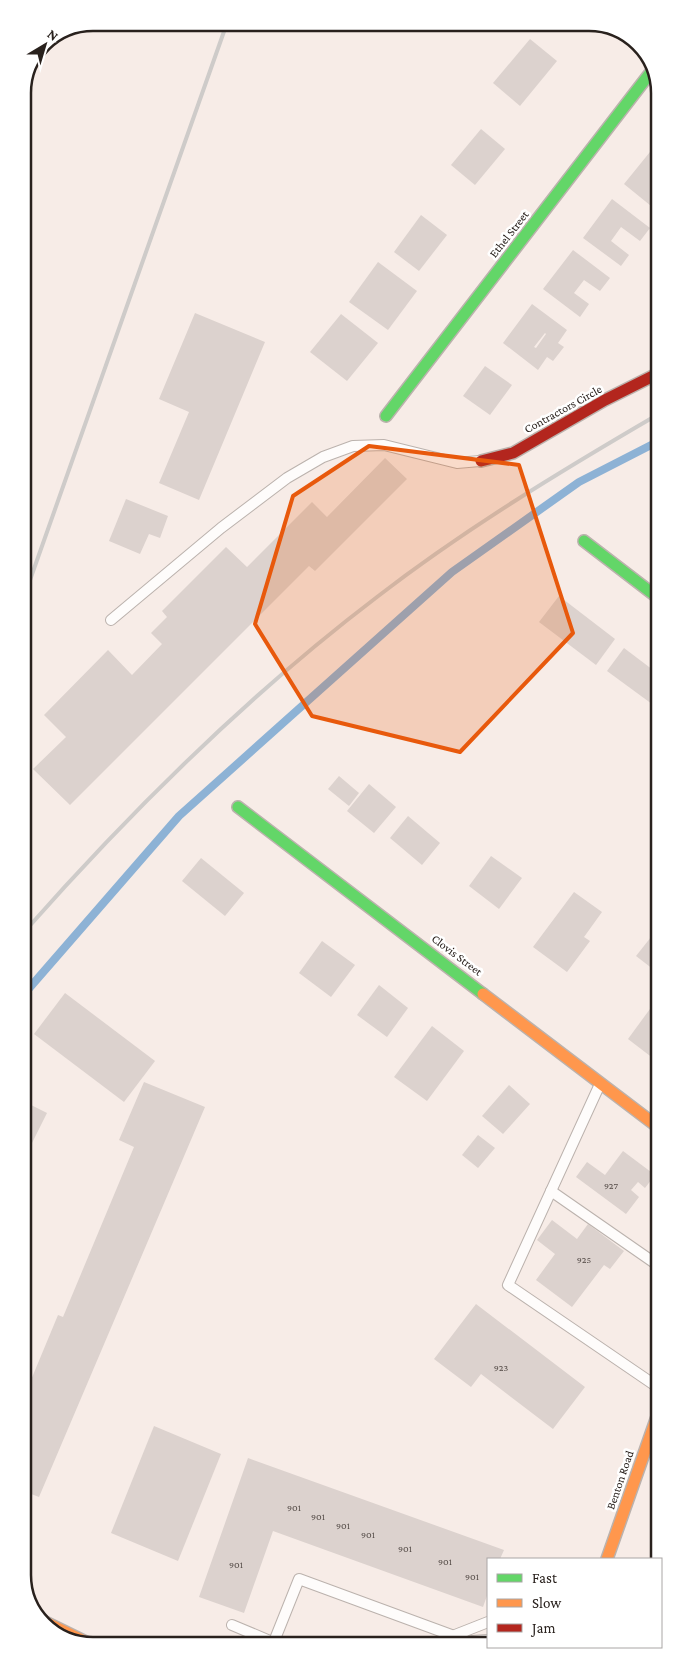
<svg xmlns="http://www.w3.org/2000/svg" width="682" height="1668" font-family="'Crimson Pro',serif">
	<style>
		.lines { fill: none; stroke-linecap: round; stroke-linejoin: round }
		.stream { stroke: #8db2d5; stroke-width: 8 }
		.building { fill: #dcd2ce; fill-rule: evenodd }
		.lane-casing { stroke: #bbb2ad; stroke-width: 12 }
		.fast-casing { stroke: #bbb2ad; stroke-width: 14 }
		.slow-casing { stroke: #bbb2ad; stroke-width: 14 }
		.jam-casing { stroke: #bbb2ad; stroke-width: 14 }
		.lane { stroke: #fefcfb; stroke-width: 10 }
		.fast { stroke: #63d668; stroke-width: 11 }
		.slow { stroke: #ff974d; stroke-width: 11 }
		.jam { stroke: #b3261e; stroke-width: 11 }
		.rail { stroke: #cecbc9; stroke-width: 4 }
		.marked { fill: #e8590c; fill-opacity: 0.2; stroke: #e8590c; stroke-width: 4; stroke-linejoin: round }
		.labels { text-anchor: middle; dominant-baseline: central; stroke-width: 5; stroke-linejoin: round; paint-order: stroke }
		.number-label { font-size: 10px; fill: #564d49 }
		.street-label { font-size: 12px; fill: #29211d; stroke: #fff }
		.rim { fill: none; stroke: #29211d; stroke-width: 2.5 }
	</style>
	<rect width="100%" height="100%" fill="#f7ece7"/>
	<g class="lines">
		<polyline class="stream" points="25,993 179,816 452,572 579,482 657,442"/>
	</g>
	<g class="building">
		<polygon points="530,39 557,61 520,106 493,83"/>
		<polygon points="481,129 505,149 475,185 451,165"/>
		<polygon points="654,147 656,148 656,186 654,188 656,190 656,210 624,184"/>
		<polygon points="612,199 650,228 640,241 621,227 611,241 629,255 621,266 583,238"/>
		<polygon points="421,215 447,235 419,271 394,252"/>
		<polygon points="573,250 610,278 600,291 584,280 574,293 589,304 580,317 543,289"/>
		<polygon points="378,262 417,291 388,330 349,302"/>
		<path d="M532,304L567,330L558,343L564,347L553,361L547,357L538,370L503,343ZM545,333L546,334L536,348L534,347Z"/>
		<polygon points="195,313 265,342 199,500 159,483 189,412 159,399"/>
		<polygon points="341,314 378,343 347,381 310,352"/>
		<polygon points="485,366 512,385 490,415 463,396"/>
		<polygon points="385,458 407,479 315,571 309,566 70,805 33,769 66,737 44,715 108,650 132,675 162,644 151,633 167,617 162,611 226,547 247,567 312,502 327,517"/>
		<polygon points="126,499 168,516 160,538 149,534 140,554 109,541"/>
		<polygon points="559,596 615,639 596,665 539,622"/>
		<polygon points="624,648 657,673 657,697 652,704 607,671"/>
		<polygon points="339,776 359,793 349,806 328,789"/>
		<polygon points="369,784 396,807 374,833 347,811"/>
		<polygon points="408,816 440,843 422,865 390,838"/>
		<polygon points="491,856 522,878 499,909 469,886"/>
		<polygon points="201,858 244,893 225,916 182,881"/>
		<polygon points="574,892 602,912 584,937 590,941 567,972 533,947"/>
		<polygon points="655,932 658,935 658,973 636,956"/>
		<polygon points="322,941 355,965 331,997 299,973"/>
		<polygon points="379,985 408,1008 387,1037 357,1015"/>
		<polygon points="65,993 155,1061 124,1102 34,1034"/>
		<polygon points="658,998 658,1062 628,1039"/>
		<polygon points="432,1026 464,1051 427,1101 394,1077"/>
		<polygon points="144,1082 205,1107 39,1497 26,1492 26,1392 58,1315 63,1317 134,1147 119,1140"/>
		<polygon points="509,1085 530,1104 503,1134 482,1116"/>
		<polygon points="25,1102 47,1113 25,1157"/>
		<polygon points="478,1135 495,1148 478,1168 462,1155"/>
		<polygon points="623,1151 655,1175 645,1188 638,1182 631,1190 639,1197 626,1214 576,1177 587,1162 605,1175"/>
		<polygon points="552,1220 577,1239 588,1224 624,1251 610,1269 604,1265 572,1307 536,1280 555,1254 537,1240"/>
		<polygon points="476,1304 585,1387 553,1429 481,1374 471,1387 434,1359"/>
		<polygon points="154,1426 221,1454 178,1561 111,1533"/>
		<polygon points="248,1458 504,1550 500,1559 488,1559 488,1593 483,1607 273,1531 244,1613 199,1597"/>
	</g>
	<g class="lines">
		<defs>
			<g id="lane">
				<polyline points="111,620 221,528 287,478 323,457 353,446 384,445 457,463 480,461"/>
				<polyline points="600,1084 508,1285 659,1388"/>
				<polyline points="551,1191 659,1266"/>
				<polyline points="232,1625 277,1644"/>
				<polyline points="455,1635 488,1622"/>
				<polyline points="472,1641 488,1640"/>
				<polyline points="273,1644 299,1579 473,1643"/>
			</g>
			<g id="fast">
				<polyline points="386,416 654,68"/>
				<polyline points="584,541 657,597"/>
				<polyline points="238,807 483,994"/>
			</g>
			<g id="slow">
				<polyline points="483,994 658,1127"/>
				<polyline points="607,1559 659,1411"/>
				<polyline points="43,1621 92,1645"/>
			</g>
			<polyline id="jam" points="481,461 513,453 605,400 657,374"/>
		</defs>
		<use href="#lane" class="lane-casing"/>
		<use href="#fast" class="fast-casing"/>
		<use href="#slow" class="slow-casing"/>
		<use href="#jam" class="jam-casing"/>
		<use href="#lane" class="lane"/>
		<use href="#fast" class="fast"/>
		<use href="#slow" class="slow"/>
		<use href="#jam" class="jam"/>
		<g class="rail">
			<polyline points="24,597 227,23"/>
			<path d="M25,931C132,810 248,695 377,597C465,529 561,471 657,415"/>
		</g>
	</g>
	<path class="marked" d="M369,446L519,465L573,633L460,752L312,716L255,624L293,496Z"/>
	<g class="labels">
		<g class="number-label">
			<text x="611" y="1185">927</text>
			<text x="584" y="1259">925</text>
			<text x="501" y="1367">923</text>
			<text x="294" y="1507">901</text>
			<text x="318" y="1516">901</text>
			<text x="343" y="1525">901</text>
			<text x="368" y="1534">901</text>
			<text x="405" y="1548">901</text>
			<text x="445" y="1561">901</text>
			<text x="236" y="1564">901</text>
			<text x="472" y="1576">901</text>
		</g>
		<g class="street-label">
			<text transform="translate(509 234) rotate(-52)">Ethel Street</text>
			<text transform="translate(563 409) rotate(-29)">Contractors Circle</text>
			<text transform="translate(457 955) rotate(37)">Clovis Street</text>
			<text transform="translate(620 1480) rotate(-71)">Benton Road</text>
		</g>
	</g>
	<path d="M0 0H682V1668H0ZM93 31H589A62 62 0 0 1 651 93V1575A62 62 0 0 1 589 1637H93A62 62 0 0 1 31 1575V93A62 62 0 0 1 93 31Z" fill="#fff" fill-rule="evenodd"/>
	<path class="rim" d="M93 31H589A62 62 0 0 1 651 93V1575A62 62 0 0 1 589 1637H93A62 62 0 0 1 31 1575V93A62 62 0 0 1 93 31Z"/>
	<rect x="487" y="1558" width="175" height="90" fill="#ffffff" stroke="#a9a6a5"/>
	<rect x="497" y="1574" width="25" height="8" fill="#63d668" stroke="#a9a6a5"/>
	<text x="532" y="1583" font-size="15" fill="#29211d">Fast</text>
	<rect x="497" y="1599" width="25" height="8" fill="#ff974d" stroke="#a9a6a5"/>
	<text x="532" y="1608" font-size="15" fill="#29211d">Slow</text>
	<rect x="497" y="1624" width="25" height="8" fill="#b3261e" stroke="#a9a6a5"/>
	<text x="532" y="1633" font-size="15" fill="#29211d">Jam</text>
	<g transform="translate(45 45) rotate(38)" stroke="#ffffff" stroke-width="4" paint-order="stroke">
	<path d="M0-4L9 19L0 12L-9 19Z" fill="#29211d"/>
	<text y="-8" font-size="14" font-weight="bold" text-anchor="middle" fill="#29211d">N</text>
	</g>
</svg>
